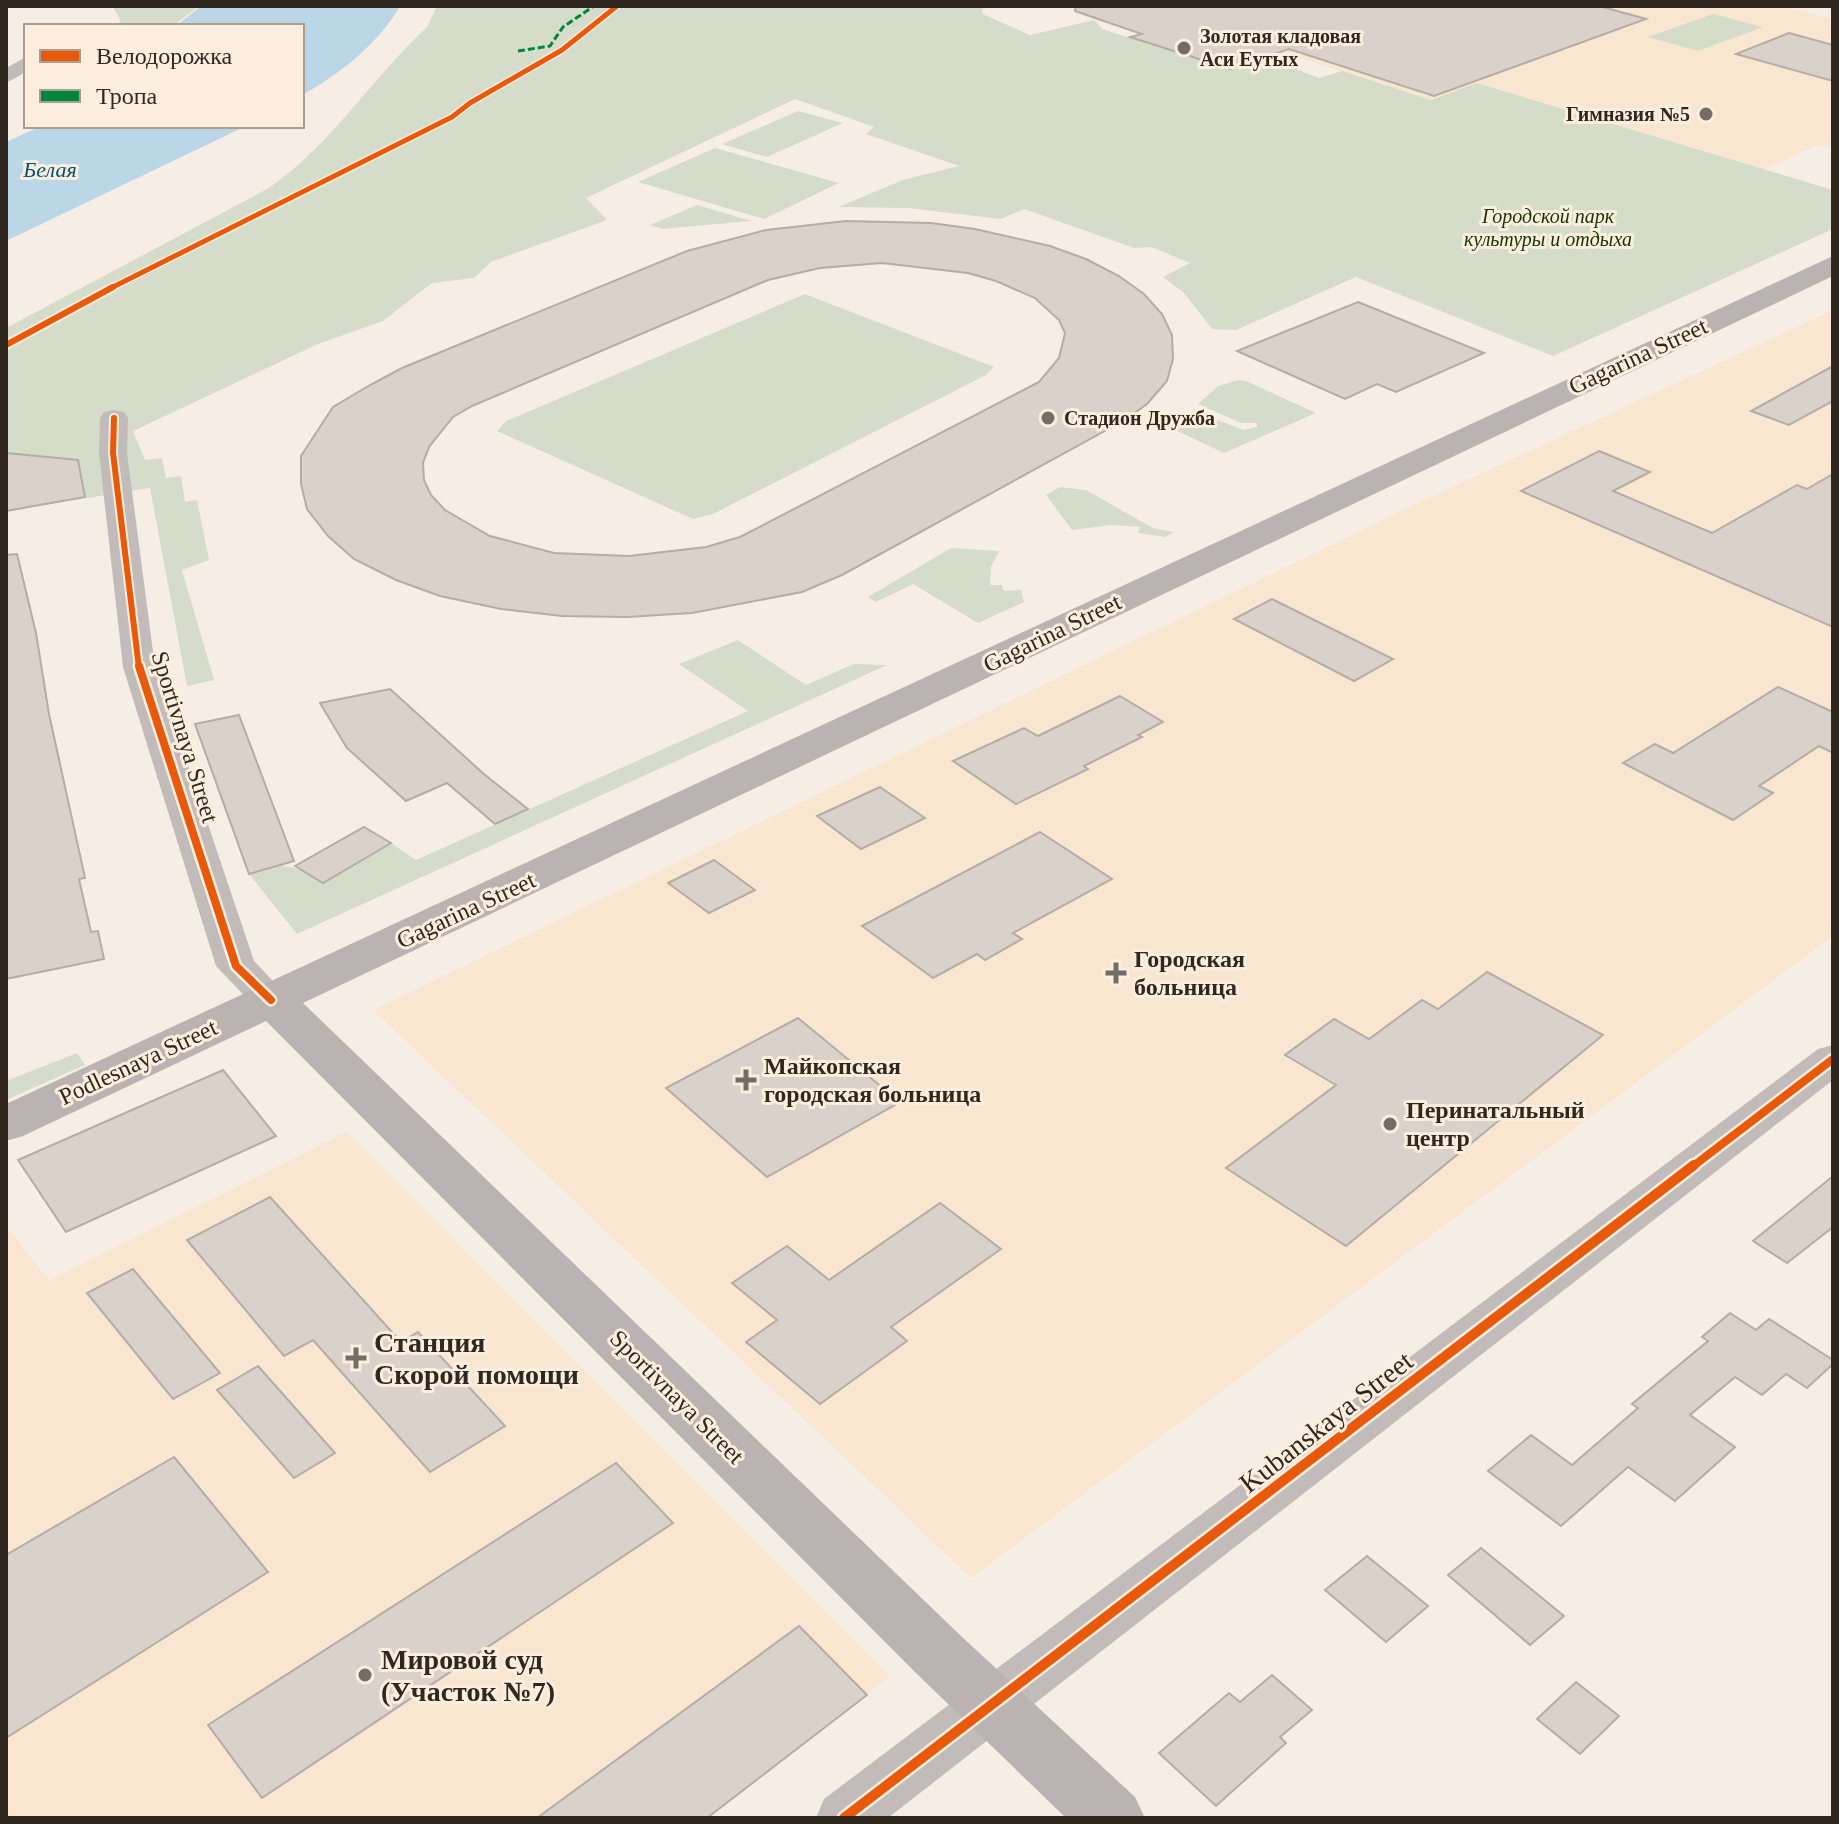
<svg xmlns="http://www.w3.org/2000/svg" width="1839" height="1824" font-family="Georgia,serif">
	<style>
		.built { fill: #f9e6d1 }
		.green { fill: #d6dcca }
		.water { fill: #bad6e7 }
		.building { fill: #dad2ca; stroke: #b4ada5; stroke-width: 2; fill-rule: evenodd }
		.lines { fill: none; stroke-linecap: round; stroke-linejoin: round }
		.minor { fill: #c1bbba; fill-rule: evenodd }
		.major { fill: #bab3b2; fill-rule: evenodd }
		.quiet { stroke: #00873e; stroke-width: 3; stroke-dasharray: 7 3; stroke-linecap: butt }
		.cycleway-far3-casing { stroke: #fceedf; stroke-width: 8 }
		.cycleway-far2-casing { stroke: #fceedf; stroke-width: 10 }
		.cycleway-far1-casing { stroke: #fceedf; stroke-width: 13 }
		.cycleway-casing { stroke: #fceedf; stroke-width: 15 }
		.cycleway-far3 { stroke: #e8590c; stroke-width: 5 }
		.cycleway-far2 { stroke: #e8590c; stroke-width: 6 }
		.cycleway-far1 { stroke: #e8590c; stroke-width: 8 }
		.cycleway { stroke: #e8590c; stroke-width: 10 }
		.poi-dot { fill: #756d64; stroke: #fceedf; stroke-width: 3 }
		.labels { text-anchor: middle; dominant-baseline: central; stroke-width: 6; stroke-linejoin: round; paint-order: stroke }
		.far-poi-label { font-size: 20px; font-weight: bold; fill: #30271e; stroke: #fceedf; text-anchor: start }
		.far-park-label { font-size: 20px; font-style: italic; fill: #143500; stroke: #fceedf }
		.far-water-label { font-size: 22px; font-style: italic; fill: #015276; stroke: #fceedf }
		.street-label { font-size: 24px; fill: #30271e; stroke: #fceedf }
		.poi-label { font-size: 24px; font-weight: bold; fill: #30271e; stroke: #fceedf; text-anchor: start }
		.near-poi-label { font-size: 28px; font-weight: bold; fill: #30271e; stroke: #fceedf; text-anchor: start }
		.near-street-label { font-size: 28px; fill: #30271e; stroke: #fceedf }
	</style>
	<rect width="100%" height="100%" fill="#f6eee5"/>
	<g class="built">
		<polygon points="1137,6 1782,6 1833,19 1833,149 1817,145 1765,169 1477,83 1432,100"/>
		<polygon points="1833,310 1833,936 971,1578 373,1010 1416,504"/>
		<polygon points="347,1132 890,1676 707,1818 6,1818 6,1226 49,1280"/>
	</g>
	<g class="green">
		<polygon points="112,6 199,6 173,26 119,26 120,19"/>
		<path d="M437,6H991L982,9L983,14L1030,35L1094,20L1102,29L1229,69L1256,60L1267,63L1275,61L1319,78L1342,71L1431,100L1477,83L1833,190V229L1553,356L1356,277L1236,330L1212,329L1184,293L1163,277L1190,263L1151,247L1134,248L1024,209L1001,219L907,208L838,207L903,180L959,166L866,134L874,127L795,99L586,198L607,220L491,262L474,278L432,283L383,321L318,344L133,431L145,460L162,458L166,478L181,476L185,502L197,500L209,560L182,570L214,680L187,686L150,488L6,511V328L269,188C332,144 371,79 427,27Z"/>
		<polygon points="1713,14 1763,27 1698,51 1648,37"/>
		<polygon points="798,111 843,123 767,157 722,144"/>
		<polygon points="715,148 839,183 764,219 638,182"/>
		<polygon points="697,205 751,221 662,229 650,225"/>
		<polygon points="805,294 994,367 986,375 713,514 693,519 497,431 506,421"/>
		<polygon points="1238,380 1246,381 1316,413 1224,453 1173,429 1206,416 1244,430 1257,427 1257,423 1241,423 1198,404 1218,386"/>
		<polygon points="1060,487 1086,490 1153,528 1174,532 1165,537 1138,533 1140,527 1111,525 1072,530 1046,495"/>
		<polygon points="951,548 999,551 991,567 990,585 1002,585 1004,591 1021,590 1024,602 978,623 913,584 876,602 868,597"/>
		<path d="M738,640L806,685L854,664L887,665L297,934L249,874C287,863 288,862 323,883L391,843L416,860L748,711L679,664Z"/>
		<polygon points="77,1053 85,1065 6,1100 6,1081"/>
	</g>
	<g class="water">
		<path d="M201,6H400C379,43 339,75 302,95V26H176Z"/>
		<polygon points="41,126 246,126 6,241 6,142"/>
	</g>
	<g class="building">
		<polygon points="1076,6 1599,6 1646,19 1434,96 1289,49 1230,69 1130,37 1142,34 1075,11"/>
		<polygon points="1789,33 1833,45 1833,81 1736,54"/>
		<path d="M846,221L931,223L975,229L1050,246L1086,259L1119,276L1144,294L1162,314L1172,335L1173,359L1167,381L1147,404L1125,420L842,575L802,592L692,613L627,617L562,616L501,609L440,596L396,580L354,559L328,536L307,509L301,484V456L333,407L370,385L402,368L687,251L766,230ZM882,263L968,273L996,281L1035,298L1059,320L1065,333L1059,358L1039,382L740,537L706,547L629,556L554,553L490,536L445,510L431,495L424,480L423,463L429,447L453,417L472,406L768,280L820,268Z"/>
		<polygon points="1358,302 1484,353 1396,392 1377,384 1345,399 1237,351"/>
		<polygon points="1833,366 1833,401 1789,425 1751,411"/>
		<polygon points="1599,451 1650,472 1613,491 1712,533 1797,485 1807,489 1833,474 1833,627 1521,491"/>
		<polygon points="6,453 78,460 85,497 6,511"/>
		<polygon points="17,554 36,633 49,714 85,878 79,879 91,932 98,931 104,959 6,979 6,555"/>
		<polygon points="1272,599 1393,659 1354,681 1234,619"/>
		<polygon points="1778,687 1833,712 1833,753 1819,746 1759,786 1773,793 1733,820 1623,763 1655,744 1673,753"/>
		<polygon points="390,689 485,775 528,809 495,824 447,783 406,801 347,748 320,703"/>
		<polygon points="1120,696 1163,722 1138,735 1142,737 1084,766 1088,769 1016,804 953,761 1024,728 1038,736"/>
		<polygon points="239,715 294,861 249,874 195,724"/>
		<polygon points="880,787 925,818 861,849 817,816"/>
		<polygon points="364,827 391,843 323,883 295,866"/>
		<polygon points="1040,832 1112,879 1013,933 1022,939 985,960 977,954 933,978 862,926"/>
		<polygon points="714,860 755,890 709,913 668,883"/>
		<polygon points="1487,972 1603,1035 1346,1246 1226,1168 1336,1085 1285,1055 1334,1019 1369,1039 1422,1000 1438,1009"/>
		<polygon points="798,1018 900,1102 767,1177 666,1088"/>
		<polygon points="223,1070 276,1136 66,1232 18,1160"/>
		<polygon points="1833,1176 1833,1227 1787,1263 1753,1241"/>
		<polygon points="270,1197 401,1342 418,1332 505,1426 430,1472 313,1340 284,1356 187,1240"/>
		<polygon points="940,1203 1001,1249 891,1327 907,1341 820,1404 746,1342 777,1320 732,1283 787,1246 829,1280"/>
		<polygon points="133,1269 220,1373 173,1399 87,1293"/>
		<polygon points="1730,1313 1756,1330 1769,1319 1833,1360 1833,1364 1807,1388 1786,1374 1762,1395 1735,1377 1690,1415 1735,1447 1675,1501 1628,1467 1561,1526 1488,1471 1531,1435 1572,1465 1638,1408 1632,1404 1708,1341 1702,1337"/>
		<polygon points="258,1366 335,1453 294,1478 217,1390"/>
		<polygon points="174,1457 268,1572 6,1738 6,1555"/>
		<polygon points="616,1463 673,1523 262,1798 208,1725"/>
		<polygon points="1481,1548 1564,1616 1530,1645 1448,1575"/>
		<polygon points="1367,1556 1428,1606 1386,1642 1325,1590"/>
		<polygon points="799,1626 867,1695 707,1818 537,1818"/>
		<polygon points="1272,1675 1312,1710 1280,1737 1286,1743 1216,1806 1159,1753 1229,1693 1240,1702"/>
		<polygon points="1576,1682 1619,1716 1580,1754 1537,1719"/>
	</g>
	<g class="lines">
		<g class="minor">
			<polygon points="26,57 26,72 6,83 6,68"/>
			<polygon points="114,410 124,412 128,418 127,453 155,667 254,961 291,1000 285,1009 271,1013 257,1009 216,966 123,667 99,453 100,418 104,412"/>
			<polygon points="1833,1045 1833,1080 888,1818 816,1818 824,1799 1818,1049"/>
		</g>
		<polygon class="major" points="1833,256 1833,276 303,1003 961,1636 1135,1797 1145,1818 1066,1818 917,1674 266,1021 23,1136 6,1141 6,1104"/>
		<polyline class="quiet" points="518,51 550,46 563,27 594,6"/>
		<defs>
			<polyline id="cycleway-far3" points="109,289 452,117 470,103 562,50 617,6"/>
			<g id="cycleway-far2">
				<polyline points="6,345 113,287"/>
				<polyline points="114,418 113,453 139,668"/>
			</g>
			<g id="cycleway-far1">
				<polyline points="139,666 236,966 271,1000"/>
				<polyline points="1692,1167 1833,1059"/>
			</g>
			<polyline id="cycleway" points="844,1818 1694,1165"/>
		</defs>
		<use href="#cycleway-far3" class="cycleway-far3-casing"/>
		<use href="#cycleway-far2" class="cycleway-far2-casing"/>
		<use href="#cycleway-far1" class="cycleway-far1-casing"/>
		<use href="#cycleway" class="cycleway-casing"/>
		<use href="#cycleway-far3" class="cycleway-far3"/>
		<use href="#cycleway-far2" class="cycleway-far2"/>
		<use href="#cycleway-far1" class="cycleway-far1"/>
		<use href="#cycleway" class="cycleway"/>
	</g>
	<g class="poi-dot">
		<circle cx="1184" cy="48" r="8"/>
		<circle cx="1706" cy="114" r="8"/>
		<circle cx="1048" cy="418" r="8"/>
		<path d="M1112 961h8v8h8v8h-8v8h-8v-8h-8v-8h8z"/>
		<path d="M742 1068h8v8h8v8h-8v8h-8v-8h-8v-8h8z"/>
		<circle cx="1390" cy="1124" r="8"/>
		<path d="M352 1346h8v8h8v8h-8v8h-8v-8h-8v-8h8z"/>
		<circle cx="365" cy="1675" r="8"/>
	</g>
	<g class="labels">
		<g class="far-poi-label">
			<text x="1200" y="36">Золотая кладовая<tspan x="1200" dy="23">Аси Еутых</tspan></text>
			<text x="1690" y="114" text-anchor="end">Гимназия №5</text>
			<text x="1064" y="418">Стадион Дружба</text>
		</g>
		<g class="far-park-label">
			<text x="1548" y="216">Городской парк<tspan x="1548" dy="23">культуры и отдыха</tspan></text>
		</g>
		<g class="far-water-label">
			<text x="50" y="169">Белая</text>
		</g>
		<g class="street-label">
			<text transform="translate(1638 356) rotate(-25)">Gagarina Street</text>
			<text transform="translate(1052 633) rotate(-26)">Gagarina Street</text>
			<text transform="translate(185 737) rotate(73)">Sportivnaya Street</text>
			<text transform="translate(466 910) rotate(-25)">Gagarina Street</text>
			<text transform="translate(138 1062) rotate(-25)">Podlesnaya Street</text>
			<text transform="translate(677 1397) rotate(45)">Sportivnaya Street</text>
		</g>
		<g class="poi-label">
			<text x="1134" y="959">Городская<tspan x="1134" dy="28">больница</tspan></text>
			<text x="764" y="1066">Майкопская<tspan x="764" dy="28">городская больница</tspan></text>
			<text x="1406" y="1110">Перинатальный<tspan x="1406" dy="28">центр</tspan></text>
		</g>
		<g class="near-poi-label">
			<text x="374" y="1342">Станция<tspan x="374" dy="32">Скорой помощи</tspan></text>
			<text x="381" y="1659">Мировой суд<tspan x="381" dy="32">(Участок №7)</tspan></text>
		</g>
		<g class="near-street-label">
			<text transform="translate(1326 1422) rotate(-38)">Kubanskaya Street</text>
		</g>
	</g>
	<rect width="1839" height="1824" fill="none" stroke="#30271e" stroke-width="16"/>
	<rect x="24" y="24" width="280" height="104" fill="#fceedf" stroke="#aa9e92" stroke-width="2"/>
	<rect x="40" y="50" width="40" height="12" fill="#e8590c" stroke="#aa9e92" stroke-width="2"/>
	<text x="96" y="64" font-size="24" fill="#30271e">Велодорожка</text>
	<rect x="40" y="90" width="40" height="12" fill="#00873e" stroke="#aa9e92" stroke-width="2"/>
	<text x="96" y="104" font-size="24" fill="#30271e">Тропа</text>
</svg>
